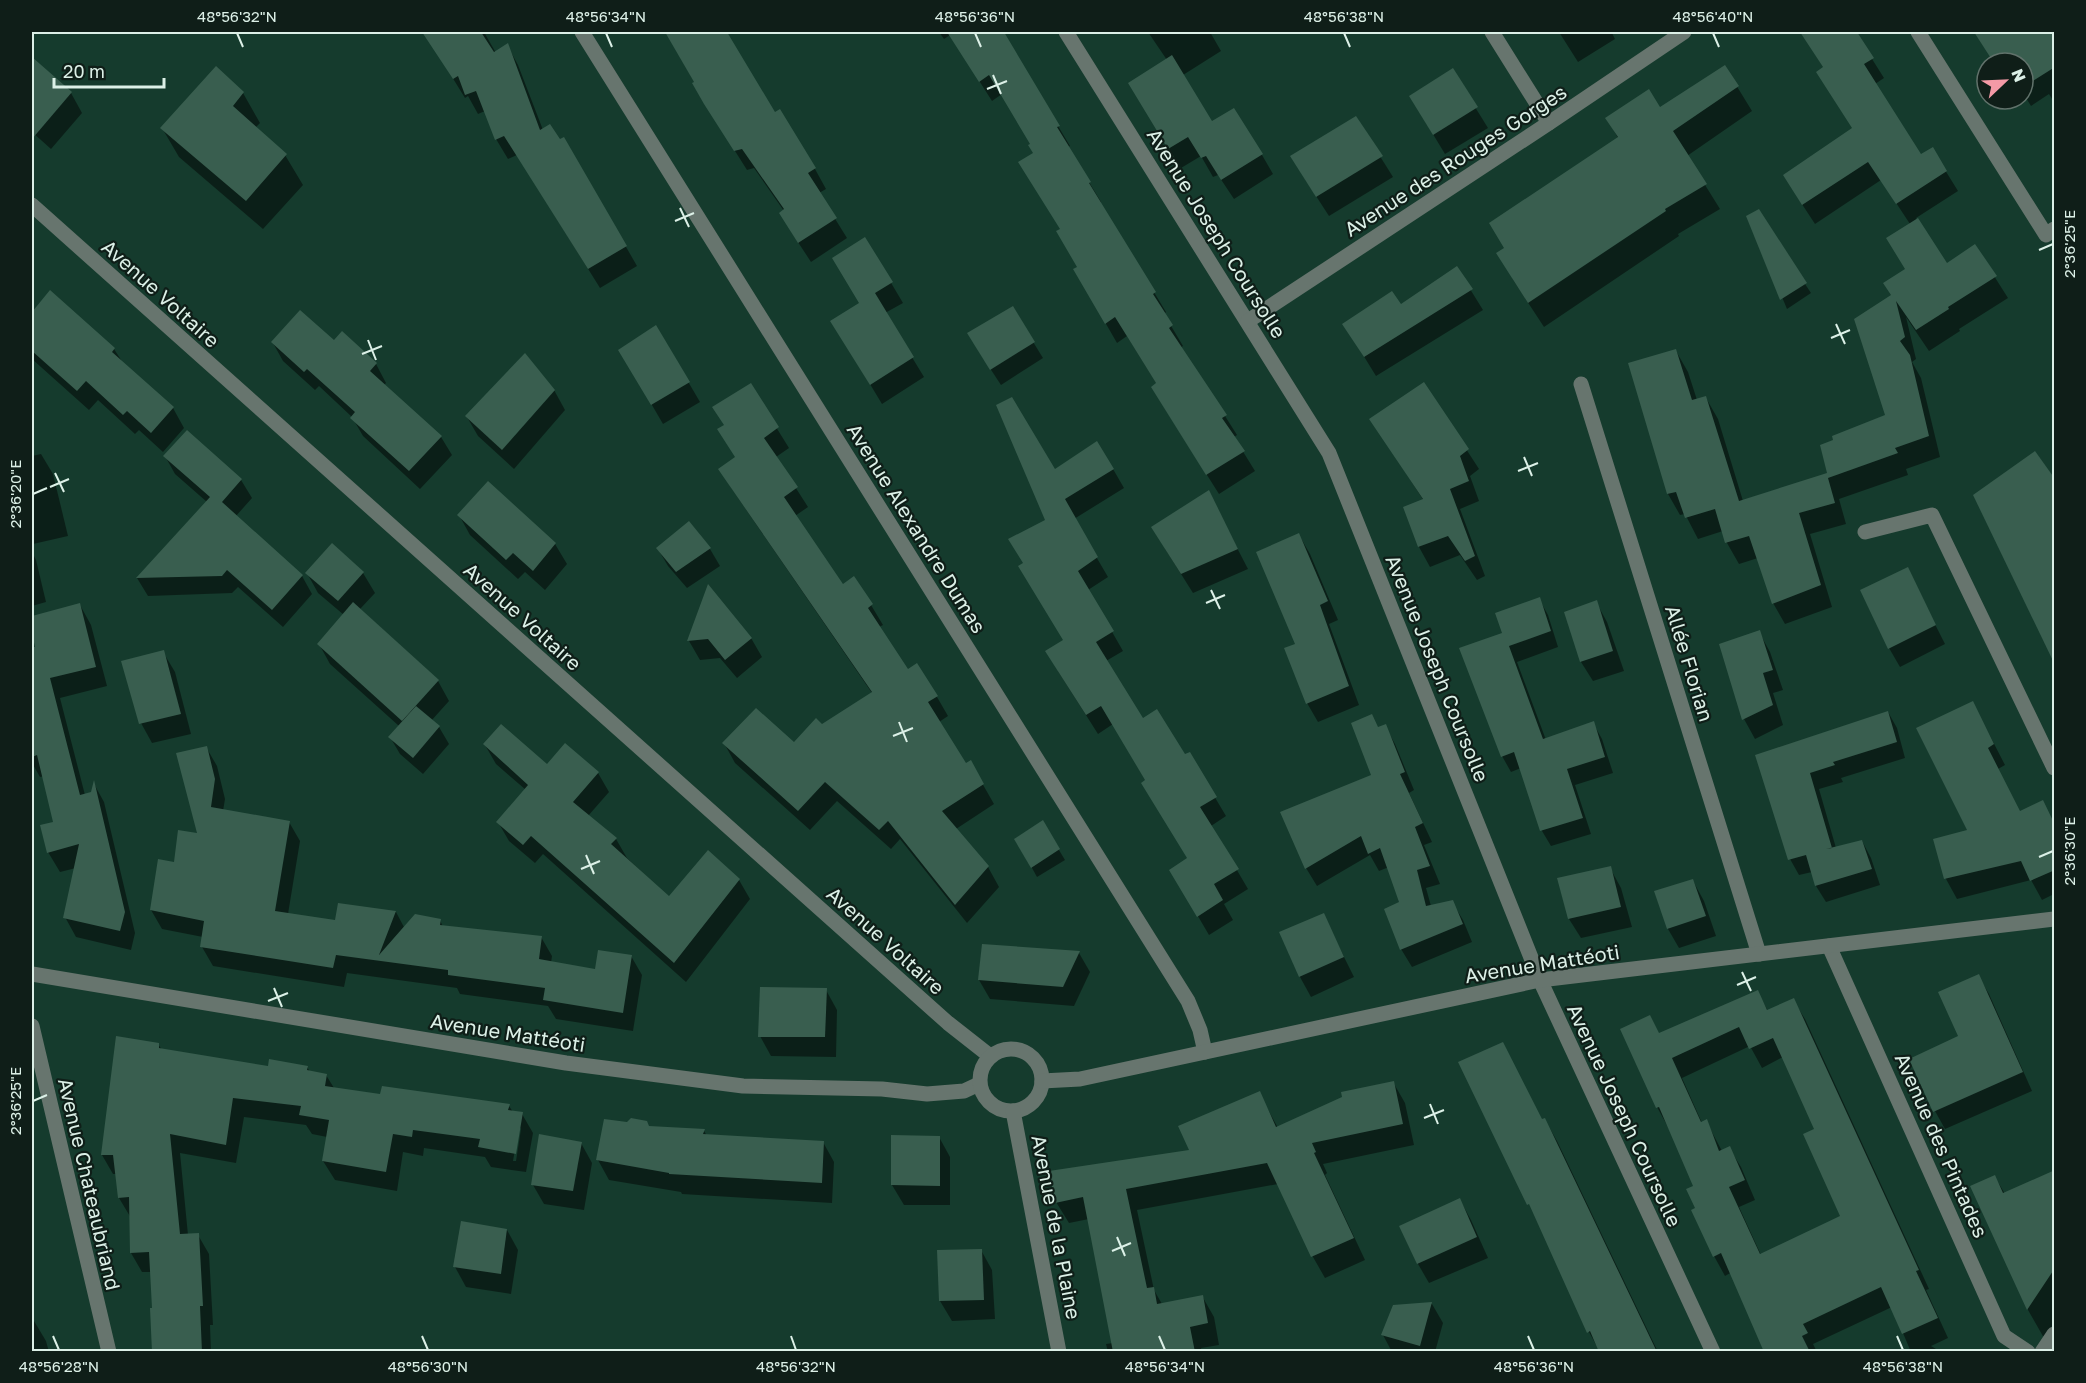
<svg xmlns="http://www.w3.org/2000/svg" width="2086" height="1383" font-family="'Golos Text',sans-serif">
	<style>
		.shadow { fill: #0007; fill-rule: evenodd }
		.building { fill: #395e4f; fill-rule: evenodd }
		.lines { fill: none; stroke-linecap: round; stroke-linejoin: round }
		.minor { stroke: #67756e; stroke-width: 15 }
		.tertiary { stroke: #67756e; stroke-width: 15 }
		.ticks { fill: none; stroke: #dcf0e7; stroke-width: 2 }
		.labels { text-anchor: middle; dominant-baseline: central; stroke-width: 4.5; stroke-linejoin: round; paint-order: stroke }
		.street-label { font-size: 20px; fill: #dcf0e7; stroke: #0f1e18 }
		.neatline { fill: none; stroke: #dcf0e7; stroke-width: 2 }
		.ticks-label { font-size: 15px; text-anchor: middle; fill: #dcf0e7 }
	</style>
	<rect width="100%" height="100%" fill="#153b2d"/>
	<g class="shadow">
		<polygon points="428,32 484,32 496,53 507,45 518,65 543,130 559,141 564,139 637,266 600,288 517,155 508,159 496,139 485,111 478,114 468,96 465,98 425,33"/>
		<polygon points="666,32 725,32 775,114 779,111 815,169 826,189 819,193 847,238 811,262 792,233 784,211 754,168 747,170 718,124"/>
		<polygon points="939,32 1002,32 1070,146 1068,147 1101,202 1100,203 1166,312 1164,314 1183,346 1180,348 1225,416 1237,435 1234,437 1255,471 1219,494 1164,407 1157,384 1127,336 1117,343 1075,270 1079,267 1061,230 1032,144 1002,94 992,101 950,35 944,39"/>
		<polygon points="1148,32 1210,32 1221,51 1183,75 1212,123 1262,155 1273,174 1234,199 1218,175 1213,177 1201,156 1181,168 1141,103 1167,60"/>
		<polygon points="1559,32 1614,32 1612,33 1615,39 1578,62"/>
		<polygon points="1801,32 1855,32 1884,78 1875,84 1920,156 1932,149 1958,191 1916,218 1946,265 1975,246 2008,298 1959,329 1960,331 1929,351 1906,317 1916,359 1912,362 1921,378 1940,457 1906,469 1908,475 1839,499 1846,524 1810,534 1832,607 1785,624 1773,603 1758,558 1739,564 1727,543 1723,531 1698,539 1685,514 1680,515 1668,494 1676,351 1688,372 1697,400 1706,398 1718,419 1743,501 1829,474 1886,416 1892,296 1906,270 1910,224 1881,180 1815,224 1796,195 1853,129 1824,68"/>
		<polygon points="1975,32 2054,32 2054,102 2049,94 2031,106 2023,93 2023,63 1994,61"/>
		<polygon points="32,60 71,93 82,113 51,149 32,132"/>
		<polygon points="1725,67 1752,111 1687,156 1720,209 1678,234 1679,236 1544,327 1512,278 1618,138 1607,118 1660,109"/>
		<polygon points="1452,70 1488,128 1445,154 1422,116"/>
		<polygon points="243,93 260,123 255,128 285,155 303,185 263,229 179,157 162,128"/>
		<polygon points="1356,118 1393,177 1329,216 1303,176"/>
		<polygon points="1748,216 1805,284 1811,293 1787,309"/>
		<polygon points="865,239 903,303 885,313 924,377 882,404 844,341 860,304"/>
		<polygon points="1457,268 1483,310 1376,376 1344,324 1400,306"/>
		<polygon points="51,292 114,349 123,363 173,408 184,428 163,452 139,430 135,434 98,400 89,410 32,359 32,314"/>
		<polygon points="1012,308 1043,358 1001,385 978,350"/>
		<polygon points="656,327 700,402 663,424 620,350"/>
		<polygon points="334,342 376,364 386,383 384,385 441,437 452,455 420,489 363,436 352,417 319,386 315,390 283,361 273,343"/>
		<polygon points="1424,384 1479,469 1470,476 1479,501 1460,509 1485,576 1477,580 1460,555 1430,567 1419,547 1405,508 1424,501 1371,419"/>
		<polygon points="750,385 789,448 776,457 808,507 795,516 843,586 871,605 883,625 879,627 907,671 937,697 948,716 939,722 965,765 970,762 994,804 956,829 988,867 999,887 967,923 900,839 891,849 837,801 810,830 735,763 724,743 794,744 872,693 732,489 720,469 737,458 725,426"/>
		<polygon points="554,390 565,410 514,469 478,436 467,417"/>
		<polygon points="188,432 241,480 252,498 236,516 302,576 312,594 283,627 238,587 232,593 148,596 137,578 207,502 175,474 165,456"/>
		<polygon points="41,454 53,474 68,536 33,544 32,456"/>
		<polygon points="1113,469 1124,488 1074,519 1108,577 1088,590 1123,651 1106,661 1142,721 1185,756 1189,754 1226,816 1211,826 1248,889 1224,904 1233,920 1209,935 1182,889 1188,859 1146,781 1113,724 1098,734 1058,671 1065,641 1024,564 1047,521 1055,471"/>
		<polygon points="1208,492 1248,569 1193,593 1164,547"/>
		<polygon points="459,515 555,544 567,564 545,590 525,572 518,579 470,535"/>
		<polygon points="1299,535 1310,554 1338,620 1329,624 1359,705 1318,722 1307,703 1297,645"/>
		<polygon points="332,545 363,573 375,593 360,609 438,681 449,701 431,721 439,727 449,744 423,774 400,754 390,737 399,726 330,664 319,644 344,615 318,593 307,573"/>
		<polygon points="658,549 710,549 720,566 687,588 668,566"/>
		<polygon points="32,552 36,560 46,602 32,606"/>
		<polygon points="1907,569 1945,644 1900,667 1889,648"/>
		<polygon points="708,587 751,638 762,657 737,678 720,658 700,660 689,641"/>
		<polygon points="1539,599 1548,615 1558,647 1517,662 1546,740 1593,723 1602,739 1613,773 1575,785 1591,834 1551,846 1542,831 1521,768 1511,772 1502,756 1504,634"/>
		<polygon points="1596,602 1607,622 1624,671 1593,681 1581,662 1565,613"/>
		<polygon points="80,605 91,625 107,686 60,698 85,795 92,794 94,784 104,802 135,933 131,950 76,937 65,917 76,868 60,872 48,852 55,823 44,776 40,777 32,763 32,683 44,680 32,627 32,617"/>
		<polygon points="1759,632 1770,652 1783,690 1773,693 1783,725 1755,739 1744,719"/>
		<polygon points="163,652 175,672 191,734 152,743 141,723"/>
		<polygon points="1973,703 2005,765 1998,769 2020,813 2054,824 2054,894 2042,900 2031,880 1957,899 1946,879 1935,840 1969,831"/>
		<polygon points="1888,712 1897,728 1905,758 1841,778 1843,782 1819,789 1836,848 1862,841 1871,858 1880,885 1826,902 1816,886 1812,872 1799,875 1790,859 1757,756"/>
		<polygon points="1385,726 1395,744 1414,790 1409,793 1432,842 1424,845 1440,884 1426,888 1431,906 1452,902 1463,920 1472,942 1412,967 1401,949 1401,903 1389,867 1379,871 1370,855 1317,886 1306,868 1373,775 1378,728"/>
		<polygon points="485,745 547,766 598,773 609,792 588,816 616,839 627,858 669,898 739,880 750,899 686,982 543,854 535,863 509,841 498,822 526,790 496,764"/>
		<polygon points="206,747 217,766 225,799 223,811 289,822 300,841 288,914 336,922 339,904 396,912 405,929 440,920 443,927 541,937 552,956 551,963 596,971 631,956 642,975 633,1031 556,1019 548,1006 460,994 457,988 347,973 344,987 213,966 202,947 203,937 162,929 151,910 175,864 199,835"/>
		<polygon points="1042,822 1065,860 1037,877 1016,839"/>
		<polygon points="1610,868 1621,888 1632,927 1581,938 1569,919"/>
		<polygon points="1693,881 1704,901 1716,936 1679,948 1668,929 1656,892"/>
		<polygon points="1323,915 1354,977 1311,997 1300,977 1281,933"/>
		<polygon points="983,945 1079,953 1090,972 1074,1006 990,999 979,980"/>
		<polygon points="1978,976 1989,994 2032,1091 1945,1129 1935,1111"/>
		<polygon points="826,990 837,1010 836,1057 771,1056 760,1036"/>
		<path d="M1757,992L1768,1011L1793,1000L1805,1019L1929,1289L1926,1290L1948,1338L1931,1346L1941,1352H1911L1892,1307L1813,1344L1817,1352H1766L1732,1272L1725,1276L1714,1256L1697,1209L1695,1186L1668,1127L1657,1107L1659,1034ZM1750,1046L1762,1068L1783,1057L1816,1130L1842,1217L1761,1255L1739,1207L1755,1200L1741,1167L1729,1148L1722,1151L1706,1121L1702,1123L1682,1078Z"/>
		<path d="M118,1037L158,1044L162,1050L269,1067H307L310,1072L326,1075L334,1088L382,1096L509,1106L513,1112L522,1114L533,1133L526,1172L491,1167L485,1157L424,1148L423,1156L403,1152L397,1191L335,1180L323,1161L327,1137L312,1134L306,1125L244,1117L236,1163L180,1153L188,1235H198L209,1254L213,1325H210L211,1352H153L152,1272H142L131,1253V1218L119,1198L117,1174H113L102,1155ZM519,1126L521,1129L516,1161H513Z"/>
		<polygon points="1503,1044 1542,1121 1545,1120 1557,1141 1658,1352 1600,1352 1589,1332 1537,1219 1460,1063"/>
		<polygon points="1393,1082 1405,1103 1414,1145 1323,1164 1327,1173 1325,1175 1365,1260 1325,1278 1313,1257 1278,1184 1137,1210 1154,1290 1162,1304 1202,1296 1214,1317 1219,1345 1201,1348 1202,1352 1108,1352 1106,1344 1113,1343 1089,1219 1069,1223 1056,1202 1192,1151 1259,1093 1278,1128"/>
		<polygon points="649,1128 704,1131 707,1136 823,1142 834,1162 832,1203 682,1194 681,1192 609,1180 598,1160"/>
		<polygon points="939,1137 950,1157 950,1205 904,1205 892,1185"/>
		<polygon points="581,1143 592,1163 584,1210 544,1204 533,1185"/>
		<polygon points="2054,1172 2054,1323 2044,1338 2028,1310 1972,1187 1995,1177 2005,1194"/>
		<polygon points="1460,1200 1471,1220 1488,1258 1429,1283 1418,1264 1401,1226"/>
		<polygon points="507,1230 518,1250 511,1294 466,1287 455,1267"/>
		<polygon points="981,1250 992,1270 995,1319 952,1321 940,1301"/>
		<polygon points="1432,1304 1443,1323 1435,1352 1392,1352 1383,1335 1394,1306"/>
		<polygon points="34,1321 46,1341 49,1352 32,1352 32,1322"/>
	</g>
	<g class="building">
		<polygon points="422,32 481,32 494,52 508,43 540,130 550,124 560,139 564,137 627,246 588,269 504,136 495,140 476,91 465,95 458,76 453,79"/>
		<polygon points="665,32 727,32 775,112 780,109 816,168 808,173 837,218 798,243 779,213 784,209 742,149 734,151 704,104 692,83 694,82"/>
		<polygon points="947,32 1004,32 1060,126 1057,127 1091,182 1089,183 1156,292 1153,294 1173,325 1169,328 1227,415 1222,418 1245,451 1206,475 1151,387 1156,383 1115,317 1105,324 1073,269 1077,267 1056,231 1060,229 1018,162 1033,153 1028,145 1030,144 989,75 979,82"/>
		<polygon points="1800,32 1857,32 1874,58 1864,64 1921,154 1933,147 1947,171 1896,204 1868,162 1802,205 1783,175 1852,128 1816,72 1823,67"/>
		<polygon points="1974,32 2055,32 2055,67 2023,87 2023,63 1994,63"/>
		<polygon points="1172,55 1212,121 1234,108 1263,154 1221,180 1206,156 1201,158 1188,137 1168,149 1128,83"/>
		<polygon points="32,57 72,92 32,139"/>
		<polygon points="1725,65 1739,86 1673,131 1707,184 1665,209 1666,211 1528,303 1496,253 1504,248 1489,223 1618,137 1605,118 1649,89 1660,107"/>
		<polygon points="216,66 244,92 233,106 287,154 246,201 160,128"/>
		<polygon points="1453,68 1478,107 1433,135 1409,96"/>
		<polygon points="1356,116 1383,156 1316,197 1290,156"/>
		<polygon points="1759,209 1807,283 1780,300 1746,216"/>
		<polygon points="1918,218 1947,263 1975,244 1997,276 1948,307 1949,309 1916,330 1896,301 1905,337 1900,341 1910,355 1929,436 1895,448 1898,453 1828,478 1835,503 1799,513 1821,585 1772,604 1749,536 1725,543 1715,509 1685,518 1676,492 1667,494 1628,363 1676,349 1692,400 1706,396 1739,501 1827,473 1820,445 1833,440 1832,436 1885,415 1854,319 1891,295 1883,283 1905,269 1886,238"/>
		<polygon points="865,237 893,282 875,293 914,357 870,385 830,321 859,303 832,258"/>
		<polygon points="1457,266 1473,289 1364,357 1342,324 1392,291 1401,304"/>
		<polygon points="50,290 115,348 112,352 174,407 151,433 127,411 123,415 86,381 77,391 32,351 32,312"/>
		<polygon points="1013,306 1035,342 990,370 967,333"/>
		<polygon points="300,310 334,340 342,331 377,363 370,371 442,436 409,471 350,418 355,412 307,369 304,372 271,342"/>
		<polygon points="656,325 690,382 651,405 618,350"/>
		<polygon points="525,353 555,390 502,450 465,416"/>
		<polygon points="1424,382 1469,449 1460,456 1469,481 1450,489 1475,556 1465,561 1448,536 1418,547 1403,507 1423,499 1369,419"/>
		<polygon points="751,383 779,427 764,438 798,487 784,497 843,584 854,576 873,604 868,608 908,669 917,663 938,696 928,702 966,763 971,760 984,784 942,811 989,866 955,905 888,821 879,830 825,782 798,811 722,743 756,708 794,742 816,718 822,724 872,692 718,469 735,457 717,429 724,425 712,407"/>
		<polygon points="1012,397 1055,469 1097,441 1114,469 1065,499 1098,557 1078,571 1114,631 1096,642 1143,718 1157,709 1185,754 1190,752 1217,797 1200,807 1239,869 1214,884 1223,900 1197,917 1169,870 1187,858 1141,783 1145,780 1101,706 1086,715 1045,651 1063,640 1018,566 1023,563 1008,539 1045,520 996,405"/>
		<polygon points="187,430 242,479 222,502 303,575 272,610 227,570 222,576 136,578 210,497 163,456"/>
		<polygon points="2035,451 2055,479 2055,665 1973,495"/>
		<polygon points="488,481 556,543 533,571 513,553 506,560 457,515"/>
		<polygon points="1209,490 1238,549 1181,574 1151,527"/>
		<polygon points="689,521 711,548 676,572 656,548"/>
		<polygon points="1299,533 1328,601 1320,605 1349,686 1306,704 1284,648 1295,644 1256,552"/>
		<polygon points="332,543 364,572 338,601 305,573"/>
		<polygon points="1908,567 1936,625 1888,649 1860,590"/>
		<polygon points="708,584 752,638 725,660 708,639 687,641"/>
		<polygon points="1540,597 1551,631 1509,646 1543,739 1594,721 1605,757 1567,769 1583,818 1540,831 1514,752 1501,757 1459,648 1502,633 1495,613"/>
		<polygon points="1597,600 1613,651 1580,662 1564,612"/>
		<polygon points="353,602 439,680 402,721 317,644"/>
		<polygon points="80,603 96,667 50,678 80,795 91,792 94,780 125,912 120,931 63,918 79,844 47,853 40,825 53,822 37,755 32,757 32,647 35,647 32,633 32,616"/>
		<polygon points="1760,630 1773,670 1763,673 1773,705 1742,720 1719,644"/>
		<polygon points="164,650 181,714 139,724 121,661"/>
		<polygon points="1973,701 1994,744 1988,748 2020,811 2043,800 2055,825 2055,870 2030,881 2021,861 1944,879 1933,839 1967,830 1916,728"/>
		<polygon points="416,706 440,726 413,758 388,737"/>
		<polygon points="1888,711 1897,742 1833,762 1835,765 1810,773 1832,848 1826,849 1862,840 1872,869 1815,886 1806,855 1788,860 1755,755"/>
		<polygon points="1372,714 1378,727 1386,724 1405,772 1400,774 1423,823 1415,827 1430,866 1417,870 1426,906 1453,900 1463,924 1400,950 1384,909 1399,902 1380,848 1368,854 1361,836 1305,869 1280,812 1371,775 1351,723"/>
		<polygon points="501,724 547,764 565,743 599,772 573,802 617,838 611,844 669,896 708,850 740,879 674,963 531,836 523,845 496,822 528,785 483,744"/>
		<polygon points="207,746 215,779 211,807 290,821 275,911 335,920 338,903 396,911 379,955 415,914 441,919 440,925 542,936 539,959 595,969 598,950 632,955 623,1013 543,1000 545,988 448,975 448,970 336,955 333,968 200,947 204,921 150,910 158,859 174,862 178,830 197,833 176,753"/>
		<polygon points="1043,820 1060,849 1031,868 1014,839"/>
		<polygon points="1611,866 1621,907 1568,919 1557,878"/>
		<polygon points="1693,879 1706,916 1667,929 1654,891"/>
		<polygon points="1324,913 1344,957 1299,977 1279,932"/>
		<polygon points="982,944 1080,951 1063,987 978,980"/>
		<polygon points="1979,974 2023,1072 1933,1112 1909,1059 1958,1036 1938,992"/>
		<polygon points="760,987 827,988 825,1037 758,1037"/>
		<path d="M1758,990L1767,1010L1794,998L1919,1270L1916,1271L1938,1318L1902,1334L1881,1287L1803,1324L1808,1333L1802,1336L1810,1352H1764L1721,1253L1713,1257L1691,1210L1695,1208L1686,1189L1693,1186L1659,1107L1656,1108L1620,1029L1650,1015L1659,1033ZM1739,1027L1749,1049L1773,1038L1814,1129L1803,1134L1840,1216L1760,1254L1729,1187L1745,1180L1730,1146L1719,1151L1707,1119L1701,1122L1672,1058Z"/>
		<polygon points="116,1036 159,1043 159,1048 268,1066 269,1059 308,1066 307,1070 327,1074 325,1086 380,1094 382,1086 510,1104 508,1110 523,1112 516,1154 478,1147 480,1139 413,1130 412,1137 393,1134 386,1172 322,1161 329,1120 299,1115 301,1106 233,1098 226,1145 170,1134 180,1234 199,1233 203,1306 200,1306 202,1352 152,1352 150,1308 152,1308 149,1252 130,1253 129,1197 118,1198 113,1155 101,1155"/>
		<polygon points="1503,1042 1542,1119 1545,1118 1657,1352 1599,1352 1590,1331 1587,1333 1529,1204 1527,1205 1458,1062"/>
		<polygon points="1394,1081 1403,1124 1312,1143 1316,1152 1314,1153 1354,1238 1311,1257 1267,1163 1126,1189 1147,1288 1154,1287 1157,1304 1203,1295 1208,1323 1190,1327 1195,1352 1113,1352 1083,1197 1055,1203 1049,1171 1189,1150 1178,1126 1260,1091 1276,1127 1342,1097 1341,1092"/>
		<polygon points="631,1118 647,1121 649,1126 705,1129 703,1134 824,1141 822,1183 669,1174 669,1173 596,1160 604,1119 627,1122"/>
		<polygon points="539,1134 582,1142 573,1191 531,1185"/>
		<polygon points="891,1135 940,1136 940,1186 891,1185"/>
		<polygon points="2055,1170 2055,1268 2027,1310 1970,1186 1995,1175 2003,1193"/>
		<polygon points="1460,1198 1477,1237 1417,1264 1399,1226"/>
		<polygon points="461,1221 507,1229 501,1274 453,1267"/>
		<polygon points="982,1249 984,1300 939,1301 937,1250"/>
		<polygon points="1432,1302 1420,1346 1381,1335 1393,1305"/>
	</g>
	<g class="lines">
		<g class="minor">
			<polyline points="582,32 1188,1001 1200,1030 1205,1052"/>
			<polyline points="1066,32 1329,453 1540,980 1713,1352"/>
			<polyline points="1492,32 1549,123"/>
			<polyline points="1918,32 2046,235 2054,229"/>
			<polyline points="32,205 948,1023 990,1056"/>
			<polyline points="1248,321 1549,123 1684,32"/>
			<polyline points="1581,384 1759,954"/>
			<polyline points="1865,532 1932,515 2054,768"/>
			<polyline points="1829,946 2004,1336 2028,1352"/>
			<polyline points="32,974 566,1063 743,1086 882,1089 927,1094 964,1091 979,1084"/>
			<polyline points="32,1026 109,1352"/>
			<circle cx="1011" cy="1080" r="31"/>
			<polyline points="1042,1081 1080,1079 1540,980 2054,919"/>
			<polyline points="1013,1111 1059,1352"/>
		</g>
		<polyline class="tertiary" points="2042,1352 2054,1334"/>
	</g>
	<path class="ticks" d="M237,33L243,47M606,33L612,47M975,33L981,47M1344,33L1350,47M1713,33L1719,47M993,75L1001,94M987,89L1007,81M680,208L689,227M675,221L694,213M2039,250L2053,244M1836,324L1845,344M1831,338L1850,330M368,340L376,360M362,354L382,346M1524,457L1532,476M1518,471L1538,463M55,473L64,492M50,487L69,479M33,494L47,488M1211,590L1220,609M1206,603L1225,595M899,722L907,742M893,736L913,728M586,855L594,874M2039,857L2053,851M581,869L600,861M1742,972L1751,991M1737,985L1756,977M274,988L282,1007M268,1001L288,993M33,1101L47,1095M1430,1104L1438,1124M1424,1118L1444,1110M1117,1237L1125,1256M1112,1251L1131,1243M53,1336L59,1350M422,1336L428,1350M791,1336L796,1350M1159,1336L1165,1350M1528,1336L1534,1350M1897,1336L1903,1350"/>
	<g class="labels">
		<g class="street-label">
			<text transform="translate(1455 160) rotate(-33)">Avenue des Rouges Gorges</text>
			<text transform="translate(1217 233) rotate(58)">Avenue Joseph Coursolle</text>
			<text transform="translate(161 293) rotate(42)">Avenue Voltaire</text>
			<text transform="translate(917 528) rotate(58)">Avenue Alexandre Dumas</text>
			<text transform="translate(523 616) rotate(42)">Avenue Voltaire</text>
			<text transform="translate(1690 663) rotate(73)">Allée Florian</text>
			<text transform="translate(1438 668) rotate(68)">Avenue Joseph Coursolle</text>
			<text transform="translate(886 940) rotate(42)">Avenue Voltaire</text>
			<text transform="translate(1542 963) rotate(-9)">Avenue Mattéoti</text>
			<text transform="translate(508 1032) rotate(9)">Avenue Mattéoti</text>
			<text transform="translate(1625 1115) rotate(65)">Avenue Joseph Coursolle</text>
			<text transform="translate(1942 1145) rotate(66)">Avenue des Pintades</text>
			<text transform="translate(90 1184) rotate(77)">Avenue Chateaubriand</text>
			<text transform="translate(1057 1227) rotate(79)">Avenue de la Plaine</text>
		</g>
	</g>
	<rect width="2086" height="1383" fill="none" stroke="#0f1e18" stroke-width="66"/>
	<g transform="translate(2005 81) rotate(67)"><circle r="28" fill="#0f1e18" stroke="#61726b" stroke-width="1.5"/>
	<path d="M0-4.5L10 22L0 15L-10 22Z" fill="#f49aa6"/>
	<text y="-9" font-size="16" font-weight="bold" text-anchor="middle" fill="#dcf0e7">N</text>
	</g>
	<path d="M54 78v9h110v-9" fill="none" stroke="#dcf0e7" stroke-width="3"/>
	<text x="63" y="78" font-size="18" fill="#dcf0e7" stroke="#0f1e18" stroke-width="4.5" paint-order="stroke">20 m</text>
	<rect x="33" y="33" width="2020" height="1317" class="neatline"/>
	<g class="ticks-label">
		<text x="237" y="22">48°56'32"N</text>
		<text x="606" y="22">48°56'34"N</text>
		<text x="975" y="22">48°56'36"N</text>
		<text x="1344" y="22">48°56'38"N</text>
		<text x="1713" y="22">48°56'40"N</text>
		<text transform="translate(2070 244) rotate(-90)" y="5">2°36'25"E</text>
		<text transform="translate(16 494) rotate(-90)" y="5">2°36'20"E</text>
		<text transform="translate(2070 851) rotate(-90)" y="5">2°36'30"E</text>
		<text transform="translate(16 1101) rotate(-90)" y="5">2°36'25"E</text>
		<text x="59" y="1372">48°56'28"N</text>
		<text x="428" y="1372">48°56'30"N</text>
		<text x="796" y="1372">48°56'32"N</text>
		<text x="1165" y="1372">48°56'34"N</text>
		<text x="1534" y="1372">48°56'36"N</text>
		<text x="1903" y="1372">48°56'38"N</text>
	</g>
</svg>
